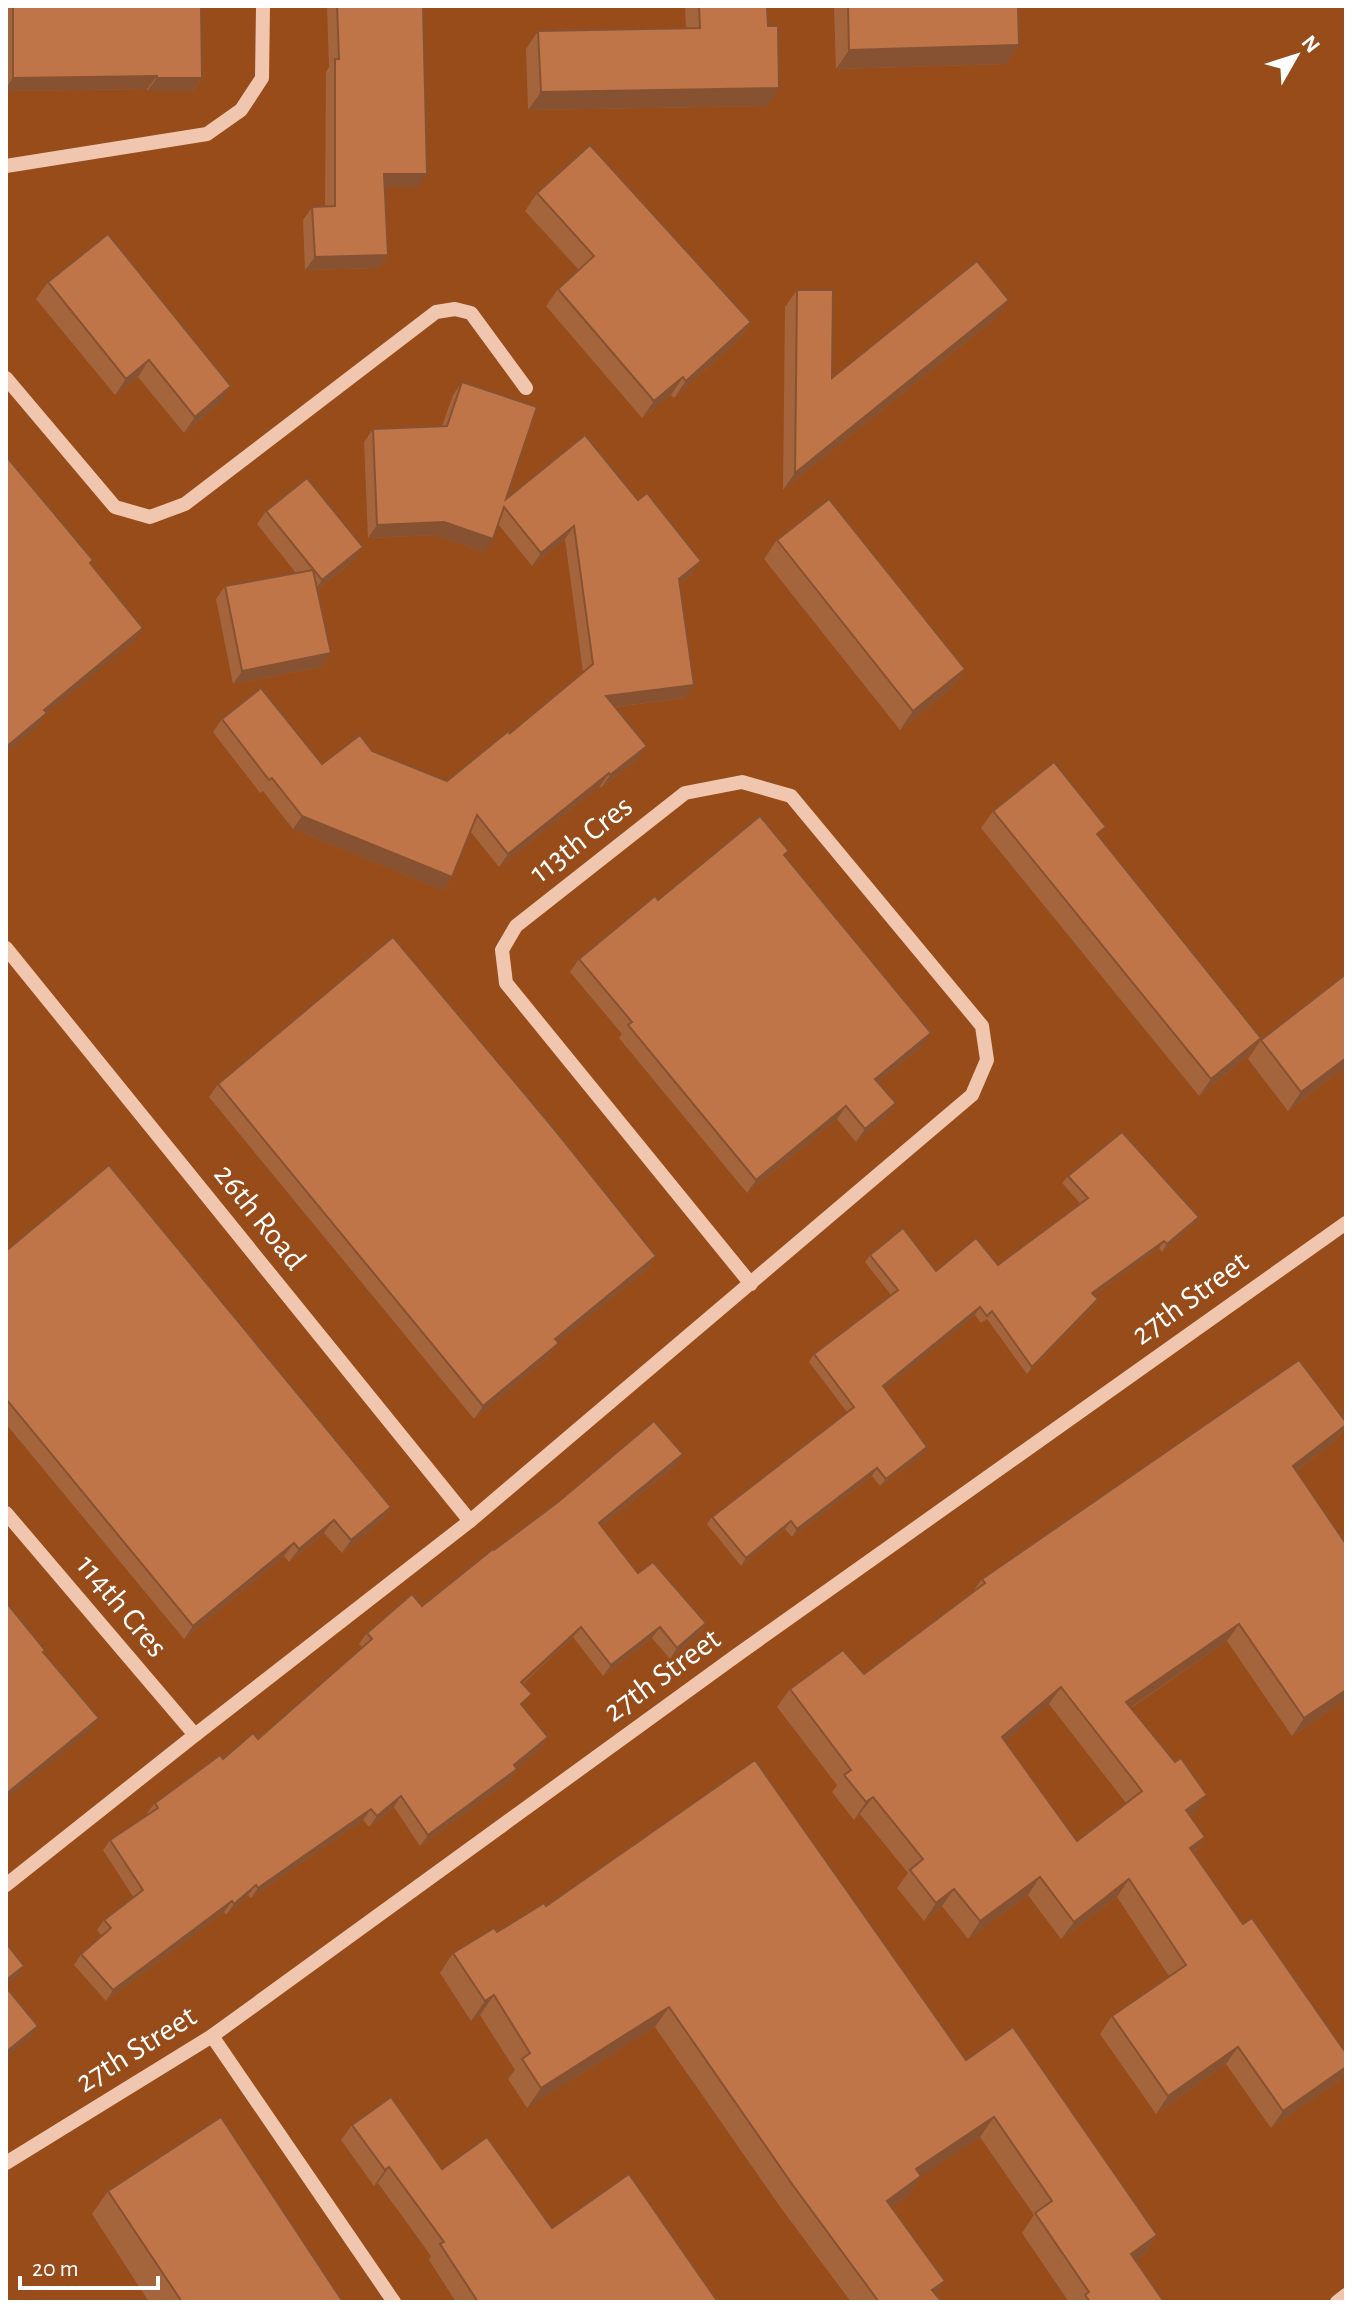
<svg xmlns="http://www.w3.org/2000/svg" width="1352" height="2308" font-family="'Alegreya Sans',sans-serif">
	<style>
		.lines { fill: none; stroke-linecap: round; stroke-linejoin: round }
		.minor { stroke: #f0c7ae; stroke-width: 14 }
		.wall { fill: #a4653d; fill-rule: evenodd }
		.shaded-wall { fill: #865232 }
		.building { fill: #bf7547; stroke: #865232; stroke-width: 2; fill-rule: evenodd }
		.labels { text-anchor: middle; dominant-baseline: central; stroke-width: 6; stroke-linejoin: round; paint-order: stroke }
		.street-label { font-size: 32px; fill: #fff; stroke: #974c1a }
	</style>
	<rect width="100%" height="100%" fill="#974c1a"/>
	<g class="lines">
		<g class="minor">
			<polyline points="6,166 207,134 241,110 262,78 263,6"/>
			<polyline points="6,378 115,507 150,517 185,504 436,312 455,309 471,313 526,388"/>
			<polyline points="6,948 470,1521"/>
			<polyline points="6,1513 195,1735"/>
			<polyline points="6,1885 195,1735 470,1521 972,1095 987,1060 982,1026 791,796 742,782 685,793 516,926 502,950 506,983 751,1284"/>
			<polyline points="212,2036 394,2302"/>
			<polyline points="6,2163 212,2036 737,1655 1346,1223"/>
			<polyline points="1337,2302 1346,2295"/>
		</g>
	</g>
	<g class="wall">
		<polygon points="6,6 201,6 202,78 193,91 147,91 147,89 6,91"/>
		<polygon points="327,6 423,6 418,187 385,187 388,255 378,268 305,270 303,220 312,207 325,206 326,72 329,67"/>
		<polygon points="685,6 767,6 767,106 528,110 526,49 538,31 686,28"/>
		<polygon points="834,6 1018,6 1019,45 1006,64 836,69"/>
		<polygon points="537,193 751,322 739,339 674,398 671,395 642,418 546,306 558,289 579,270 525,211"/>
		<polygon points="48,282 220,403 184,433 138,377 115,395 36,299"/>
		<polygon points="797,290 832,378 997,317 783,490 785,307"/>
		<polygon points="462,382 506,499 692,574 680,584 685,698 615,707 638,759 601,788 600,786 499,867 470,831 452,877 443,890 293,829 263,791 260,793 213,732 222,719 322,764 372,751 447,781 509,734 583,672 565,539 532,566 498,524 484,552 435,535 368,538 364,442 373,429 442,426 453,395"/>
		<polygon points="266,511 363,547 354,560 317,590 331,653 321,667 233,684 216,599 225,586 296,573 257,524"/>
		<polygon points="777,540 965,669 952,688 900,730 764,559"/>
		<polygon points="993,811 1099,836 1261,1038 1249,1055 1199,1096 981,828"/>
		<polygon points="785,856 922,1046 878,1082 887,1116 856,1142 837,1119 747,1193 619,1038 622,1034 570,972 579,959 658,900"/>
		<polygon points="1261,1040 1346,1066 1288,1111 1248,1059"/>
		<polygon points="218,1084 656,1256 647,1269 558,1342 549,1356 474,1419 209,1097"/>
		<polygon points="1068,1176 1194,1224 1162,1252 1159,1248 1094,1295 1098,1299 1093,1307 1027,1374 987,1319 981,1323 975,1315 885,1388 922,1455 880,1486 872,1476 792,1537 785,1529 741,1566 707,1524 712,1517 847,1412 809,1362 814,1354 891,1295 865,1262 870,1255 936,1271 998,1265 1080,1203 1062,1183"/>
		<polygon points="6,1251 391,1507 382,1520 342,1553 324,1533 289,1562 284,1556 184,1639 6,1424"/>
		<path d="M1346,1422V1426L1335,1441L1296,1471L1346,1544V1699L1292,1736L1227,1641L1131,1708L1195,1812L1190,1816L1205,1837L1194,1853L1340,2080L1271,2128L1226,2064L1156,2114L1100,2034L1112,2016L1169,1976L1117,1897L1061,1939L1028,1895L968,1939L942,1906L924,1921L897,1888L908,1873L860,1814L854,1820L832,1792L837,1785L777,1707L790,1689L864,1674L972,1593L982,1579ZM1049,1704L1126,1803L1077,1841L1005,1741Z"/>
		<polygon points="683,1454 676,1465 601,1526 638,1573 706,1623 699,1634 670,1659 652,1638 603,1676 573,1637 523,1684 523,1706 548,1737 541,1748 516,1768 517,1769 510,1780 420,1846 394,1807 369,1827 363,1820 251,1898 248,1895 226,1915 224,1912 106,2001 74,1965 81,1954 102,1936 97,1930 104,1920 134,1898 103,1850 110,1840 148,1814 147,1813 155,1803 258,1739 362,1647 359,1644 367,1633 422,1606 494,1550"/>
		<polygon points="546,1906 966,2060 1157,2235 1144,2255 1136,2260 1164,2302 1069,2302 1022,2233 1034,2215 980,2137 921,2176 908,2196 892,2207 945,2281 935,2294 942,2302 851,2302 778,2204 655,2027 527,2108 508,2079 515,2070 480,2015 471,2021 440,1973 453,1953 497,1932"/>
		<polygon points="352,2125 442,2169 552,2228 718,2302 456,2302 429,2260 431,2256 378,2183 374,2186 341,2140"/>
		<polygon points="108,2191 343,2302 149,2302 92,2214"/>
	</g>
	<g class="shaded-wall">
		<polygon points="1019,45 1006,64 836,69 849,50"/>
		<polygon points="157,76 147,89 6,91 6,88 13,78"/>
		<polygon points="157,78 202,78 193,91 147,91"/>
		<polygon points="779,88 767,106 528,110 541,92"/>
		<polygon points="384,174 427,174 418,187 375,187"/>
		<polygon points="388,255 378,268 305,270 315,257"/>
		<polygon points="1009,300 997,317 783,490 795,473"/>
		<polygon points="751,322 739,339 674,398 686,381"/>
		<polygon points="149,360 138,377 115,395 126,379"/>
		<polygon points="683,377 671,395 642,418 654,401"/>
		<polygon points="231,386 220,403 184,433 195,417"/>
		<polygon points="444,522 493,539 484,552 435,535 368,538 377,525"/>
		<polygon points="574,526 565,539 532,566 541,553"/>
		<polygon points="363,547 354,560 313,593 322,580"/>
		<polygon points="701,561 692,574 670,592 679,579"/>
		<polygon points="143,628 134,641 46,714 37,727 6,753 6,747 44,710"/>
		<polygon points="331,653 321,667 233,684 242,671"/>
		<polygon points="965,669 952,688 900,730 913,711"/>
		<polygon points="694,685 685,698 597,709 606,696"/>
		<polygon points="647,746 638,759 601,788 610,775"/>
		<polygon points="609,773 600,786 499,867 508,854"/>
		<polygon points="302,816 452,877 443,890 293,829"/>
		<polygon points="931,1033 922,1046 866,1092 875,1079"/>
		<polygon points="1261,1038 1249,1055 1199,1096 1211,1079"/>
		<polygon points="1346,1058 1346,1066 1288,1111 1301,1092"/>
		<polygon points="896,1103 887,1116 856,1142 865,1129"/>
		<polygon points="846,1106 837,1119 747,1193 756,1180"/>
		<polygon points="1199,1217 1194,1224 1162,1252 1167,1244"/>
		<polygon points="1164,1241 1159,1248 1087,1300 1092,1293"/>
		<polygon points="656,1256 647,1269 546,1352 555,1339"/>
		<polygon points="1098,1299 1093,1307 1027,1374 1032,1367"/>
		<polygon points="980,1307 975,1315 878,1394 883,1386"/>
		<polygon points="559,1343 549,1356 474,1419 483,1406"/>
		<polygon points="1346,1425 1335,1441 1280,1483 1293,1466"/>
		<polygon points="927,1447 922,1455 880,1486 886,1479"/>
		<polygon points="683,1454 676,1465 591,1534 599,1523"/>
		<polygon points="877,1468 872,1476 792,1537 797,1529"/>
		<polygon points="391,1507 382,1520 342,1553 351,1540"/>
		<polygon points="334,1520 324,1533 289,1562 299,1549"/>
		<polygon points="791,1521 785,1529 741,1566 746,1558"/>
		<polygon points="294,1543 284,1556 184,1639 193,1626"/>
		<polygon points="706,1623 699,1634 670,1659 677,1648"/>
		<polygon points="1239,1624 1227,1641 1114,1719 1126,1702"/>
		<polygon points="581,1627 573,1637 513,1692 521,1682"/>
		<polygon points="660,1627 652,1638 603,1676 611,1665"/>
		<polygon points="1061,1687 1049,1704 990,1754 1002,1737"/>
		<polygon points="1346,1690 1346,1699 1292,1736 1304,1718"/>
		<polygon points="99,1718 89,1731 6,1799 6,1794"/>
		<polygon points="548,1737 541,1748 507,1776 514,1765"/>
		<polygon points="517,1769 510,1780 420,1846 428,1835"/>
		<polygon points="1207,1795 1195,1812 1173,1828 1186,1810"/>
		<polygon points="401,1796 394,1807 369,1827 377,1816"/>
		<polygon points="873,1797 860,1814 854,1820 866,1802"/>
		<polygon points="371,1809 363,1820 251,1898 258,1888"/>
		<polygon points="1205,1837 1193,1854 1190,1848"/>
		<polygon points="1040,1877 1028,1895 968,1939 980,1921"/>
		<polygon points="1129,1879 1117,1897 1061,1939 1074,1922"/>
		<polygon points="256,1885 248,1895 226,1915 234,1904"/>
		<polygon points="954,1889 942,1906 924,1921 936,1903"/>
		<polygon points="232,1901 224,1912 106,2001 113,1990"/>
		<polygon points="24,1966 16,1978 6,1986 6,1980"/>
		<polygon points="494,1995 480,2015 471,2021 485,2001"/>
		<polygon points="669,2007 655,2027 527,2108 541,2088"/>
		<polygon points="38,2026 30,2038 6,2057 6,2052"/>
		<polygon points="1238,2047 1226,2064 1156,2114 1168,2096"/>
		<polygon points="1346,2067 1346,2071 1340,2080 1271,2128 1283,2111"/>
		<polygon points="994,2117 980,2137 903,2189 916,2169"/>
		<polygon points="389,2167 378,2183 374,2186 385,2170"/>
		<polygon points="921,2176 908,2196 874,2221 887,2201"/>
		<polygon points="1157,2235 1144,2255 1117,2273 1131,2254"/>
		<polygon points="945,2281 931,2300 932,2290"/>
	</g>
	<g class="building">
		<polygon points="13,6 201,6 202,78 157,78 157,76 13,78"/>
		<polygon points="337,6 423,6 427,174 384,174 388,255 315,257 312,207 335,206 335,59 339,59"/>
		<polygon points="699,6 767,6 768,26 778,26 779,88 541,92 538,31 700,28"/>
		<polygon points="848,6 1018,6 1019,45 849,50"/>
		<polygon points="590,145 751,322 686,381 683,377 654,401 558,289 594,256 537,193"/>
		<polygon points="108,234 231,386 195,417 149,360 126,379 48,282"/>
		<polygon points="977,261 1009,300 795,473 797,290 833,290 832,378"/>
		<polygon points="462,382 537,407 506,499 585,435 638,500 647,493 701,561 679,579 694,685 606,696 647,746 610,775 609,773 508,854 477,815 452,877 302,816 272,778 269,780 222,719 261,688 322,764 360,735 372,751 447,781 511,729 509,734 593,664 574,526 541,553 504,507 493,539 444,522 377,525 373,429 447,426"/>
		<polygon points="6,456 93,560 90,563 143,628 44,710 47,713 6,747"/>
		<polygon points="307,478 363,547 322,580 266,511"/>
		<polygon points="829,499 965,669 913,711 777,540"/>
		<polygon points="313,570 331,653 242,671 225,586"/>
		<polygon points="1054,762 1106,827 1097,834 1261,1038 1211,1079 993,811"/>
		<polygon points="760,816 789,851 784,855 931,1033 875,1079 896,1103 865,1129 846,1106 756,1180 628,1025 632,1022 579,959 655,896 658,900"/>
		<polygon points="393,937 555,1130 656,1256 555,1339 559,1343 483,1406 218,1084"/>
		<polygon points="1346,974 1346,1058 1301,1092 1261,1040"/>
		<polygon points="1122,1132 1199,1217 1167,1244 1164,1241 1092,1293 1098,1299 1032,1367 992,1311 987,1316 980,1307 883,1386 927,1447 886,1479 877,1468 797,1529 791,1521 746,1558 712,1517 854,1407 814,1354 898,1290 870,1255 903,1228 936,1271 976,1238 998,1265 1088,1198 1068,1176"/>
		<polygon points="109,1165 391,1507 351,1540 334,1520 299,1549 294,1543 193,1626 6,1399 6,1251"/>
		<path d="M1299,1360L1346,1422V1425L1293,1466L1346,1544V1690L1304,1718L1239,1624L1126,1702L1175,1762L1181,1758L1207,1795L1186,1810L1205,1837L1190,1848L1243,1924L1252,1918L1346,2053V2067L1283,2111L1238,2047L1168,2096L1112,2016L1186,1965L1129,1879L1074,1922L1040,1877L980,1921L954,1889L936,1903L910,1870L923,1859L873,1797L866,1802L844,1775L851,1770L790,1689L843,1650L864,1674L985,1583L982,1579ZM1061,1687L1142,1791L1077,1841L1002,1737Z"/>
		<polygon points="654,1421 683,1454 599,1523 638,1573 653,1562 706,1623 677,1648 660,1627 611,1665 581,1627 521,1682 532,1694 521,1704 548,1737 514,1765 517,1769 428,1835 401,1796 377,1816 371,1809 258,1888 256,1885 234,1904 232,1901 113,1990 81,1954 111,1928 104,1920 143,1890 110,1840 158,1808 155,1803 220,1755 223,1759 253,1733 258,1739 372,1639 367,1633 412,1594 422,1606 493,1549 494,1550 558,1502"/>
		<polygon points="6,1602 45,1650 43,1652 99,1718 6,1794"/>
		<polygon points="755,1760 966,2060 1013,2027 1157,2235 1131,2254 1164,2302 1090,2302 1085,2295 1089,2292 1035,2213 1052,2201 994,2117 916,2169 921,2176 887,2201 945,2281 932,2290 942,2302 879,2302 792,2184 669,2007 541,2088 522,2059 530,2053 494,1995 485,2001 453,1953 494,1928 497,1932 544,1903 546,1906"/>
		<polygon points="6,1943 24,1966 6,1980"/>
		<polygon points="6,1987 38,2026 6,2052"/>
		<polygon points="391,2097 442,2169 487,2137 552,2228 629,2174 718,2302 478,2302 440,2244 444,2242 389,2167 385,2170 352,2125"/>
		<polygon points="221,2117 343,2302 182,2302 108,2191"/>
	</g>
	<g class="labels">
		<g class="street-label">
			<text transform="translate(581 839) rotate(-38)">113th Cres</text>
			<text transform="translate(260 1217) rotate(51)">26th Road</text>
			<text transform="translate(1190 1298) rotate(-36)">27th Street</text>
			<text transform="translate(122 1606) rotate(50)">114th Cres</text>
			<text transform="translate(662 1675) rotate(-36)">27th Street</text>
			<text transform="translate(136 2049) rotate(-32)">27th Street</text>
		</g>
	</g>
	<rect width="1352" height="2308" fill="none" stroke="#ffffff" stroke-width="16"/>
	<g transform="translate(1296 56) rotate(51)" stroke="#974c1a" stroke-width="6" paint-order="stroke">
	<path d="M0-6L14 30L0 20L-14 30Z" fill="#ffffff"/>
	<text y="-12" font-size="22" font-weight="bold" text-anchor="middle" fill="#ffffff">N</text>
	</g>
	<path d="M20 2276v12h138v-12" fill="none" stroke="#ffffff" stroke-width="4"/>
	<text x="32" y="2276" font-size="24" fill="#ffffff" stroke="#974c1a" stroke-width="6" paint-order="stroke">20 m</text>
</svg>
